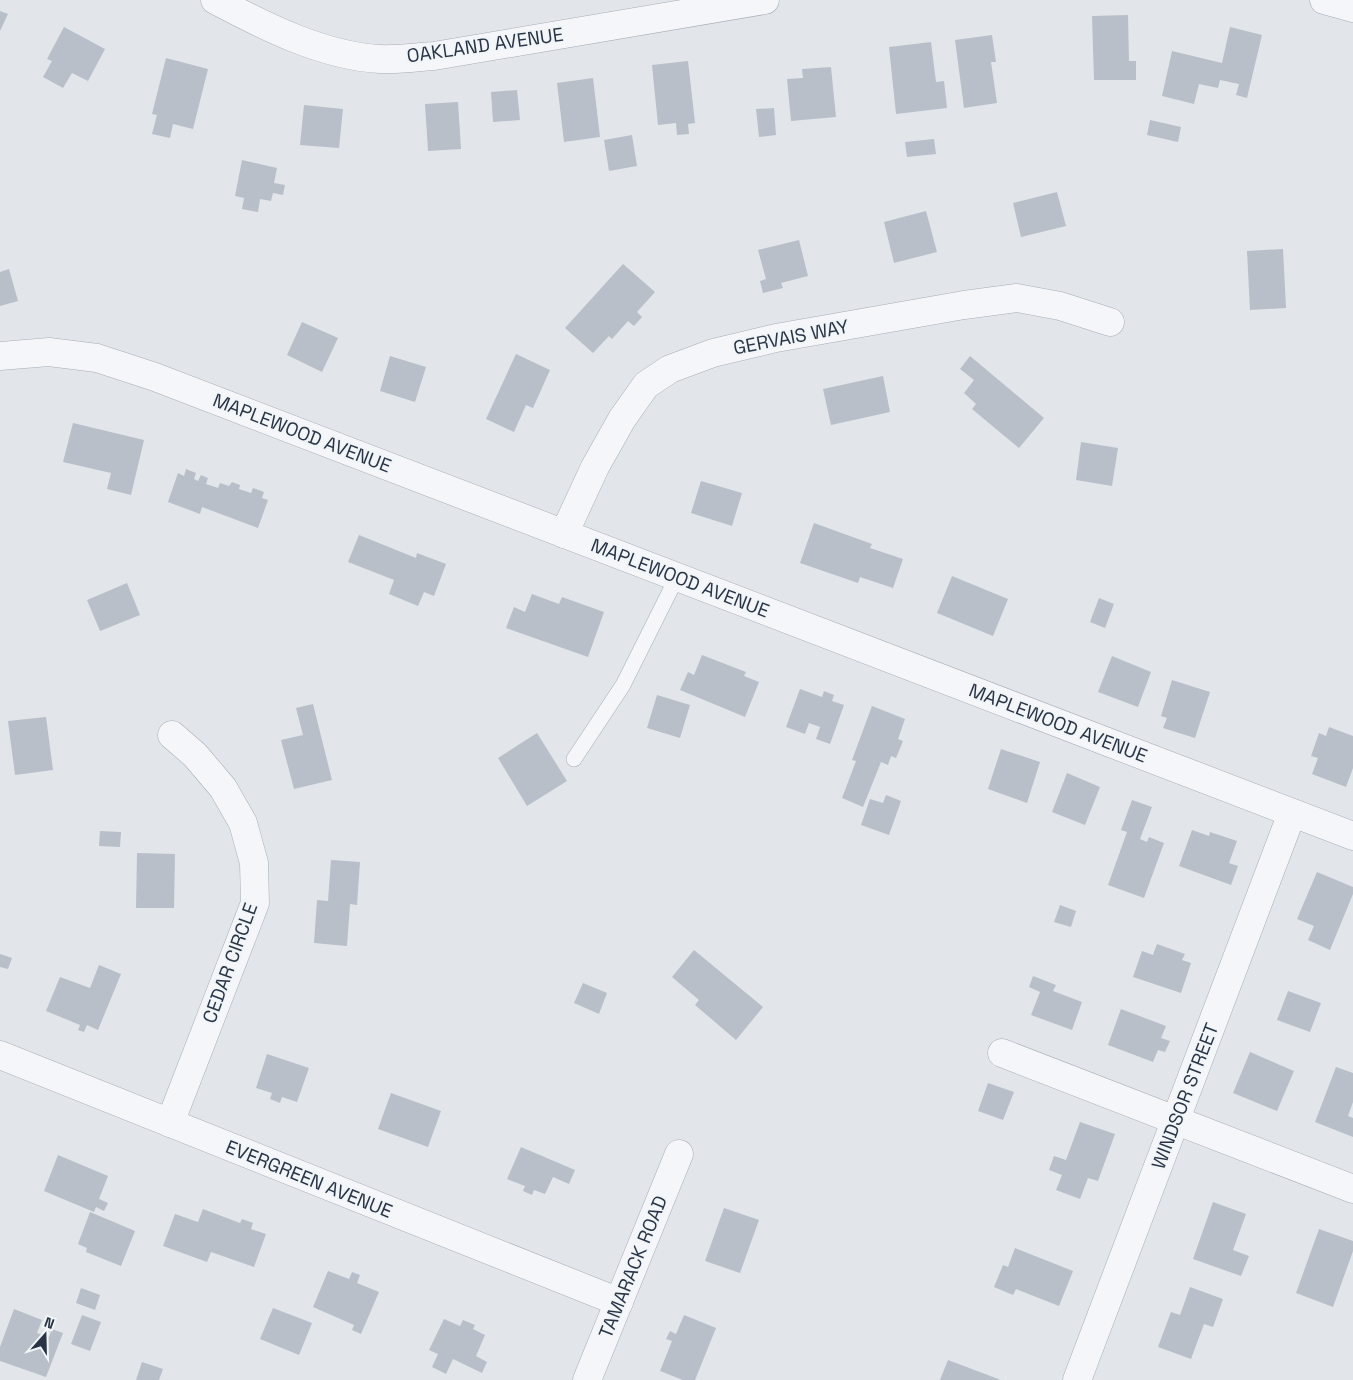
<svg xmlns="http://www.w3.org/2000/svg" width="1353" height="1380" font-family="'Space Grotesk',sans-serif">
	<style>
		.building { fill: #b8bfc9 }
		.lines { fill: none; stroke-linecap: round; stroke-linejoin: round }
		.lane-casing { stroke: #a6adb6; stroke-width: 16 }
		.street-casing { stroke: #a6adb6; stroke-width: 29 }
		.lane { stroke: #f5f6f9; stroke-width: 15 }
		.street { stroke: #f5f6f9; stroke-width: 28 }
		.labels { text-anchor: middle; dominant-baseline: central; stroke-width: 4; stroke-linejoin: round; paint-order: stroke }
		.street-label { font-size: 19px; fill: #283345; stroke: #f1f5f8 }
	</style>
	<rect width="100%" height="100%" fill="#e2e6eb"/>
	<g class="building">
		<polygon points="0,11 8,14 0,31"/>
		<polygon points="1128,15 1129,61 1136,61 1136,80 1094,80 1092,16"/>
		<polygon points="64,27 105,49 88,81 72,73 63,88 43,77 52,61 47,59"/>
		<polygon points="1230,27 1262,35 1247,98 1236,95 1239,84 1220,80 1218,88 1199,84 1194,104 1162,96 1172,51 1222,63"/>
		<polygon points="992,35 996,62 991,62 997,103 964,108 955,40"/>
		<polygon points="931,42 936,82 944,81 947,108 896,114 889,47"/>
		<polygon points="166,58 208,69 193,129 173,124 170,138 152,134 157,115 152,114"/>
		<polygon points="688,61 695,123 688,124 689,134 677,135 676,123 658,125 652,65"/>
		<polygon points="831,67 836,117 791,121 787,79 803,78 802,69"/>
		<polygon points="593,78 600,137 564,142 557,83"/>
		<polygon points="517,90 520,120 493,122 491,92"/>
		<polygon points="458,102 461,149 428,151 425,104"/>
		<polygon points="304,105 343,109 339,148 300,145"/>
		<polygon points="774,108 776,135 759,137 756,109"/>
		<polygon points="1150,120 1181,127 1178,142 1147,135"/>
		<polygon points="632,135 637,166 609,171 604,140"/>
		<polygon points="934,139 936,154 907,157 905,142"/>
		<polygon points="242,160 277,168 274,183 285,185 283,195 273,193 271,201 260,199 258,212 242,209 244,198 235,196"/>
		<polygon points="1057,192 1066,226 1021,237 1013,203"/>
		<polygon points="926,211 937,252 894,263 884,222"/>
		<polygon points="799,240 808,276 781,283 783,288 763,293 760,281 766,279 758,250"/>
		<polygon points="1283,249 1286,308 1250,310 1247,251"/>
		<polygon points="623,264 655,292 637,312 642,317 634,326 628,321 612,339 609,336 593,353 565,328"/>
		<polygon points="9,269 18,301 0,306 0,272"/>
		<polygon points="302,322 338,338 322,372 287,355"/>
		<polygon points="516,354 550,370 533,408 526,405 514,432 486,419"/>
		<polygon points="390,356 426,367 415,402 380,391"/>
		<polygon points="970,356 1044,418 1019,448 972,409 976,404 964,393 974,380 960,369"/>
		<polygon points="883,376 890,412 831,425 823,389"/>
		<polygon points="73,423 144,440 131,495 107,489 111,473 63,462"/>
		<polygon points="1081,442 1118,448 1112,486 1076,480"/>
		<polygon points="186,469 196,473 194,479 198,481 201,475 208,478 206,484 218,488 220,483 229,486 232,482 240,485 239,489 251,493 253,488 264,492 262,498 268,500 258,528 202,507 200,514 168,502 178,473 184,476"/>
		<polygon points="701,481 742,493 732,526 691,513"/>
		<polygon points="814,523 872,544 870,548 903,559 893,588 860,577 858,583 800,563"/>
		<polygon points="359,535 416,558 417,553 446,564 434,596 424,592 418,606 389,594 394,580 348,562"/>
		<polygon points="952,576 1008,599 993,636 937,613"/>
		<polygon points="127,583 140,615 100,631 87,600"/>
		<polygon points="532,594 559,604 562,597 604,612 588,657 506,628 514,607 525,612"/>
		<polygon points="1099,598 1114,604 1105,628 1090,622"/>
		<polygon points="702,655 746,672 744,676 759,682 745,717 680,690 688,672 694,675"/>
		<polygon points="1112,656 1151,672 1138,707 1098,692"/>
		<polygon points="1172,680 1210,692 1195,738 1163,728 1167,718 1161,716"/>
		<polygon points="800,689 822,697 824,691 834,695 832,701 844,705 830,744 816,739 820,727 809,723 805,734 786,727"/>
		<polygon points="657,695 690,705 680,738 647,728"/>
		<polygon points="313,704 332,780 294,789 281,740 303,735 296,708"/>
		<polygon points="872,706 905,719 898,739 903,741 896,758 891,756 888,765 881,762 863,807 842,798 856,761 852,760"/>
		<polygon points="46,717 53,770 15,775 8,721"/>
		<polygon points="1329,727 1353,736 1353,768 1346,787 1312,774 1318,758 1311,756 1319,733 1326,736"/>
		<polygon points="537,733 567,781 527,806 498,758"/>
		<polygon points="1001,749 1040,762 1027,803 988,789"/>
		<polygon points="1067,773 1100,787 1085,825 1052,812"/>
		<polygon points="886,795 901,801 889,835 861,825 870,799 883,803"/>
		<polygon points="1132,800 1152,807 1140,839 1147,842 1149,837 1164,843 1144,898 1108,885 1127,832 1121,830"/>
		<polygon points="1192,830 1209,836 1210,832 1237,841 1229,863 1238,866 1231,885 1179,866"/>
		<polygon points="100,831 121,832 120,847 99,846"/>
		<polygon points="137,853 175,854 174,908 136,908"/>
		<polygon points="331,860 360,862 357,905 350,904 347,946 314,943 317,900 328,901"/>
		<polygon points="1317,872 1353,887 1353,894 1330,950 1308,940 1314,926 1297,919"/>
		<polygon points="1060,905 1076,911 1071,927 1054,922"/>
		<polygon points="1157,944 1185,954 1182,960 1191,963 1181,993 1133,977 1142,951 1153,955"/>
		<polygon points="694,950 763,1007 736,1040 695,1005 699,1000 672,977"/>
		<polygon points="0,954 12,958 8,969 0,967"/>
		<polygon points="99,965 121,974 98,1030 87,1025 84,1032 78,1030 80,1025 46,1011 60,977 90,988"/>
		<polygon points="1033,976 1056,985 1053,991 1082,1002 1072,1030 1031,1015 1040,992 1029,987"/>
		<polygon points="583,983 607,993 599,1014 574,1003"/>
		<polygon points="1288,991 1321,1003 1310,1032 1277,1020"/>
		<polygon points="1121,1009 1166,1026 1161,1038 1170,1041 1165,1052 1158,1050 1153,1062 1108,1045"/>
		<polygon points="1250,1052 1294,1071 1277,1111 1233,1093"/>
		<polygon points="267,1054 309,1068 297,1102 282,1097 280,1103 270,1099 272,1093 256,1088"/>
		<polygon points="1336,1067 1353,1073 1353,1102 1348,1116 1353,1118 1353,1137 1315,1122"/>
		<polygon points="988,1083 1014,1092 1003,1120 978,1111"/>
		<polygon points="391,1093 441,1111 428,1147 378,1129"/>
		<polygon points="1080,1122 1115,1134 1098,1181 1088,1178 1080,1199 1056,1190 1062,1175 1049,1170 1054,1156 1066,1160"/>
		<polygon points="521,1147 575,1170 569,1184 553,1177 545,1194 534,1190 532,1195 523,1191 525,1186 507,1179"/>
		<polygon points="58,1155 108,1176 99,1199 108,1203 104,1211 96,1207 94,1212 44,1191"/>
		<polygon points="1213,1202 1246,1214 1233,1250 1249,1256 1241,1276 1193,1259"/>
		<polygon points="724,1208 759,1220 740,1273 705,1261"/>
		<polygon points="203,1209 240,1223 242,1219 253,1223 251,1229 266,1234 254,1267 211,1252 207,1262 163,1246 175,1214 198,1222"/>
		<polygon points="90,1212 135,1231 121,1266 86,1252 87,1248 78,1244"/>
		<polygon points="1319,1229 1353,1241 1353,1251 1333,1307 1296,1293"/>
		<polygon points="1015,1248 1073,1271 1059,1306 1016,1289 1013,1295 994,1287 1003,1265 1008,1267"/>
		<polygon points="328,1271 349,1279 352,1272 360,1275 357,1283 379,1292 361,1334 352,1330 354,1325 313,1307"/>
		<polygon points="1190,1287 1223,1299 1213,1327 1204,1324 1191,1359 1158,1347 1171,1312 1180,1315"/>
		<polygon points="81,1288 100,1295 95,1310 76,1303"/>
		<polygon points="273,1308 312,1323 299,1355 260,1339"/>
		<polygon points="14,1309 42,1320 37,1333 49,1337 52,1329 63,1333 46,1377 0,1361 0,1347"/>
		<polygon points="82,1315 101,1322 90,1351 71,1344"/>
		<polygon points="684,1315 716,1328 695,1380 683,1380 660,1371 672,1341 666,1339 670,1331 676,1334"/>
		<polygon points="444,1319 460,1326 463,1320 475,1325 473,1329 485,1335 476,1356 487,1362 482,1373 453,1359 446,1374 432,1367 438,1354 429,1350"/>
		<polygon points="948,1360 1001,1380 940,1380"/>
		<polygon points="142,1362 163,1369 159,1380 136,1380"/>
	</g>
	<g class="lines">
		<defs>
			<polyline id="lane" points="574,759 623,685 677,577"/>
			<g id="street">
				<path d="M215,0C264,26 323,56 380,59C397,60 416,57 434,56L765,0"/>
				<polyline points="1324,0 1353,8"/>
				<polyline points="0,356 49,352 97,358 155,377 1353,836"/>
				<polyline points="564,534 595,467 622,419 646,385 670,369 713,353 776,338 964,305 1017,298 1060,306 1110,322"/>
				<polyline points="1002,1053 1353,1189"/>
				<polyline points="0,1055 619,1302"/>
				<polyline points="170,1123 255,903 254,863 243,823 223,788 195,755 172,735"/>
				<polyline points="587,1380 679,1154"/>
				<polyline points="1077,1380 1292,813"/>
			</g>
		</defs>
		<use href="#lane" class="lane-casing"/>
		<use href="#street" class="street-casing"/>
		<use href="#lane" class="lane"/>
		<use href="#street" class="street"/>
	</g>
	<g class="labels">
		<g class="street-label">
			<text transform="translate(485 45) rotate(-8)">OAKLAND AVENUE</text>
			<text transform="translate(791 337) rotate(-11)">GERVAIS WAY</text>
			<text transform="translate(302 433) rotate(21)">MAPLEWOOD AVENUE</text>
			<text transform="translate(680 578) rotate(21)">MAPLEWOOD AVENUE</text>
			<text transform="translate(1058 723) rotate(21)">MAPLEWOOD AVENUE</text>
			<text transform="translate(230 963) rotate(-70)">CEDAR CIRCLE</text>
			<text transform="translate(1185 1096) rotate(-69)">WINDSOR STREET</text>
			<text transform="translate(309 1179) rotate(22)">EVERGREEN AVENUE</text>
			<text transform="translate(633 1267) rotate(-68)">TAMARACK ROAD</text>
		</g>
	</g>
	<g transform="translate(45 1335) rotate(20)" stroke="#f1f5f8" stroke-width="4" paint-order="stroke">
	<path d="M0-4L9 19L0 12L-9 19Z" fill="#283345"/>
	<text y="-8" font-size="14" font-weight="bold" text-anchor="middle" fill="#283345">N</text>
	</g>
</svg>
